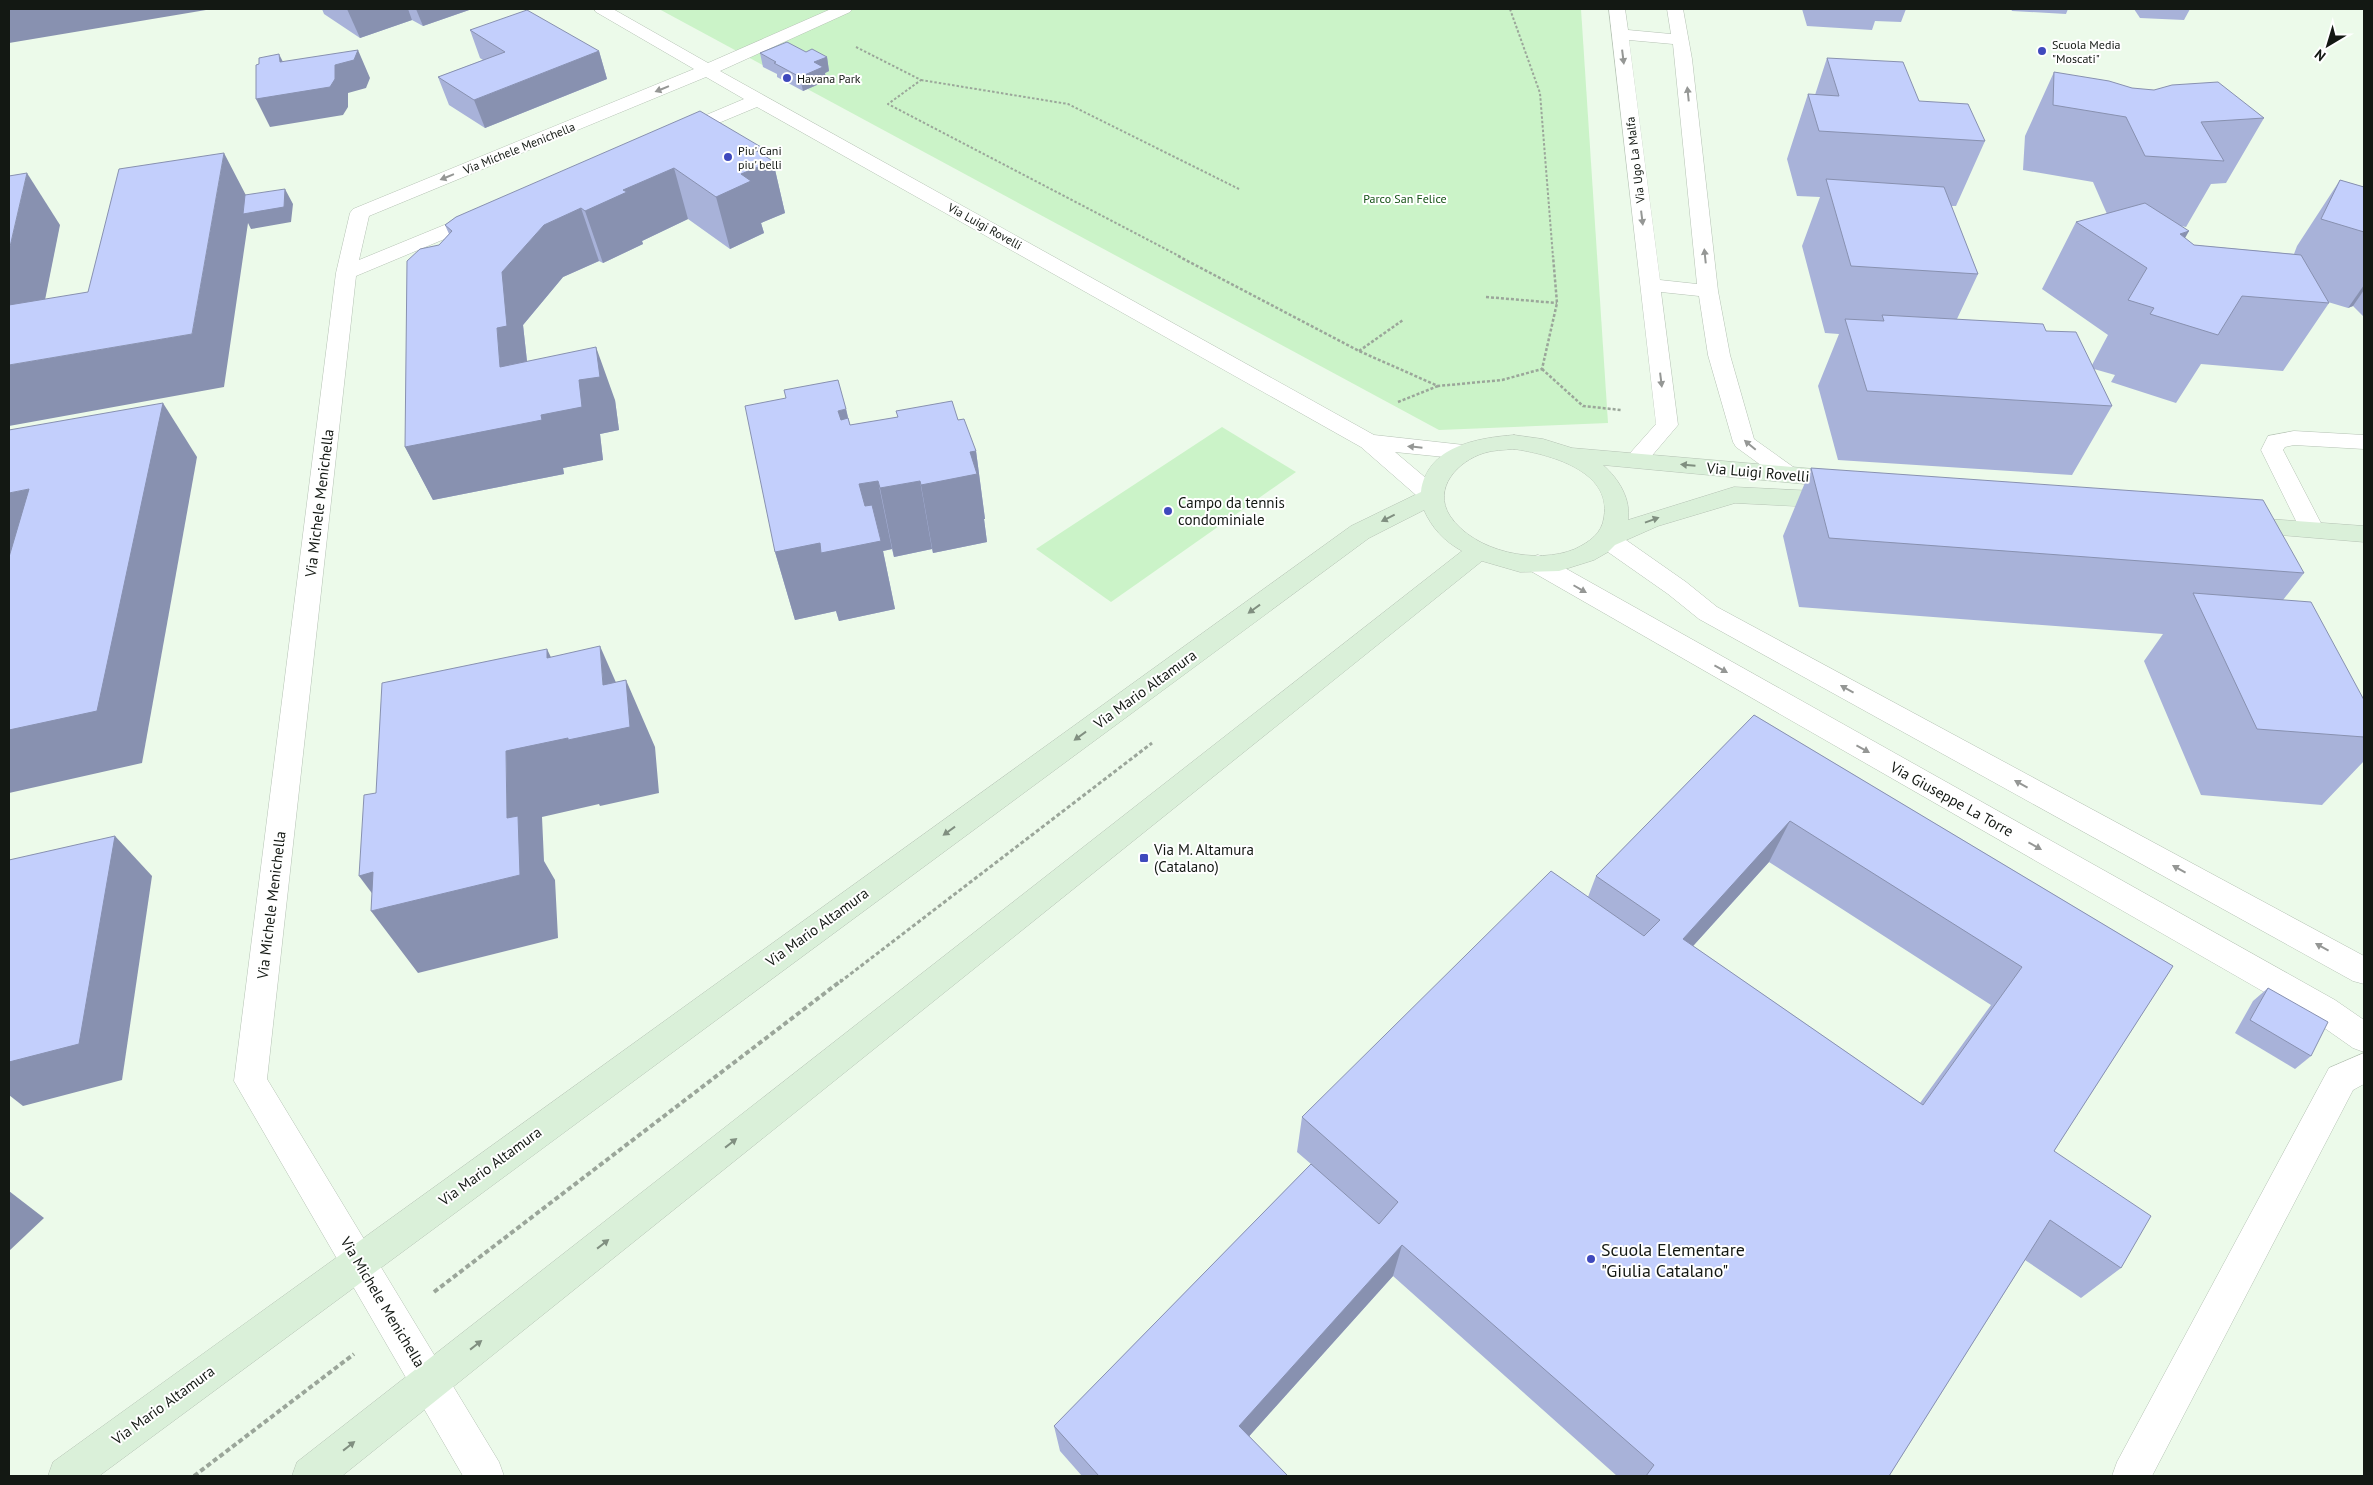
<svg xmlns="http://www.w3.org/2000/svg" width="2373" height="1485" font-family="'PT Sans',sans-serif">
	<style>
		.green { fill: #cbf3c8 }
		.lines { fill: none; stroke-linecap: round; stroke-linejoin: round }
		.lane-casing { stroke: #b5c2b4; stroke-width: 1 }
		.street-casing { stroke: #b5c2b4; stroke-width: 1 }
		.secondary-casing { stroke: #b5c2b4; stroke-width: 1 }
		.path-far3 { stroke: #9ba69a; stroke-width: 2; stroke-dasharray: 2.5 2; stroke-linecap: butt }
		.path-far2 { stroke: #9ba69a; stroke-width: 2.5; stroke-dasharray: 3 2; stroke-linecap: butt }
		.path-far1 { stroke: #9ba69a; stroke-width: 3; stroke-dasharray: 4 2.5; stroke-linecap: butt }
		.path { stroke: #9ba69a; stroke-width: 4; stroke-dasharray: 5 3; stroke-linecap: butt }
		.lane { fill: #fff; fill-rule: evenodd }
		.street { fill: #fff; fill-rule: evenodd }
		.secondary { fill: #daf0d9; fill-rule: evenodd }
		.wall { fill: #a8b2d9; fill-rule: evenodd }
		.shaded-wall { fill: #8891b0 }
		.building { fill: #c3cffc; stroke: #8891b0; fill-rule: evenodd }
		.oneway { fill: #959795 }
		.oneway2 { fill: #808f80 }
		.poi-dot { fill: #3f49bd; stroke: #fff; stroke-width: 2 }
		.labels { text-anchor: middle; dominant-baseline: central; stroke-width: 4; stroke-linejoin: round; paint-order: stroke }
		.far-poi-label { font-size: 12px; fill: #131813; stroke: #fff; text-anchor: start }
		.far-street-label { font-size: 12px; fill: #131813; stroke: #fff }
		.far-park-label { font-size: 12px; fill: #145115; stroke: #fff }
		.street-label { font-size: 15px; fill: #131813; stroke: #fff }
		.poi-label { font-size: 15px; fill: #131813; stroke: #fff; text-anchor: start }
		.near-poi-label { font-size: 18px; fill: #131813; stroke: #fff; text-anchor: start }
	</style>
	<rect width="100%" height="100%" fill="#ecfaea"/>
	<g class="green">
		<polygon points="659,9 1581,9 1608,423 1439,430"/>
		<polygon points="1222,427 1296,472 1111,602 1036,549"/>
	</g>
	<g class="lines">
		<defs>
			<polygon id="lane" points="2364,1053 2364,1084 2353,1090 2152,1476 2112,1476 2117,1462 2329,1068"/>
			<g id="street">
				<polygon points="594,9 613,9 708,63 831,9 852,9 850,12 720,71 1374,435 1464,445 1472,447 1475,452 1472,457 1464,459 1395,452 1440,490 1444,496 1440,502 1432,504 1424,502 1361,447 757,107 685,137 673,137 670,133 673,129 744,99 706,77 369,216 359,260 476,212 483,210 490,212 493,216 490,220 356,276 267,1079 499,1462 504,1476 463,1476 234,1081 336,273 350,213 353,209 694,69 596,12"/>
				<path d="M1609,9H1625L1628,30L1671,34L1667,9H1683L1692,59L1718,291L1730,355L1754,439L1796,469L1800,474L1796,479L1788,482L1780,479L1736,447L1733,442L1708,355L1699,296L1661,292L1678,425L1644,465L1636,467L1628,465L1624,460L1656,424ZM1629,40L1673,44L1697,284L1660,280Z"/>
				<polygon points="2294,431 2364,435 2364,449 2294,445 2285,447 2283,450 2324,529 2321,535 2312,537 2303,535 2300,529 2261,450 2268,436"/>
				<polygon points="1607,531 1616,533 1686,582 1717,607 2364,956 2364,984 2353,981 1699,619 1668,594 1598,545 1595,539 1598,533"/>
				<polygon points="1538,555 1547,558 2335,1000 2364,1020 2364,1052 2353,1048 2313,1020 1529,570 1526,564 1529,558"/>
			</g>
			<g id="secondary">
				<path d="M1514,435L1543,439L1572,448L1815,469L1853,477L1857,482L1853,487L1845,490L1815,485L1603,465C1619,479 1631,499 1628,520L1734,487L1836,492L1844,494L1848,500L1844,506L1836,508L1735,503L1658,526L1615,545L1608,552L1594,560L1559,571L1520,572L1482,561L342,1476H292L297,1462L1462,551C1444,541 1432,528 1424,510L1369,538L99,1476H48L53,1462L1351,526L1421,492C1427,446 1477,438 1514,435ZM1514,449C1548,454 1612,470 1604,517C1602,534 1589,542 1575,549C1537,565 1474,552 1450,516C1432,488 1458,461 1484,453C1493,450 1504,450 1514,449Z"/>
				<polygon points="2241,517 2364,526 2364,542 2232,531 2229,525 2232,519"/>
			</g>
		</defs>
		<use href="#lane" class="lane-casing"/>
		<use href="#street" class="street-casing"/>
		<use href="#secondary" class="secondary-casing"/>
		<g class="path-far3">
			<polyline points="1510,9 1540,93 1553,257"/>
			<polyline points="856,47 921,80 888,104 1181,257"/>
			<polyline points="921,80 1068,104 1239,189"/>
		</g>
		<g class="path-far2">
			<polyline points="1178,256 1359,351 1438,386 1502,380 1542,369 1557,303 1553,256"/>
			<polyline points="1486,297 1557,303"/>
			<polyline points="1359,351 1403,320"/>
			<polyline points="1542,369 1583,406 1621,410"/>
			<polyline points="1398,402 1438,386"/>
		</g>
		<polyline class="path-far1" points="840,982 1152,743"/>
		<g class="path">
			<polyline points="434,1292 842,980"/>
			<polyline points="194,1476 354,1354"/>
		</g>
		<use href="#lane" class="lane"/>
		<use href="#street" class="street"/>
		<use href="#secondary" class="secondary"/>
	</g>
	<g class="wall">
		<polygon points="322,9 472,9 423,26 412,20 360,38 324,14"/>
		<polygon points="1802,9 1906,9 1901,22 1875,21 1872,30 1807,26"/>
		<polygon points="2011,9 2068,9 2066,14 2012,11"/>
		<polygon points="2134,9 2190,9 2184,20 2140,18"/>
		<polygon points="470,30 599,51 607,79 485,128 449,105 438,77 483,60 480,58"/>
		<polygon points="806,52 827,57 829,71 825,73 826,81 803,91 777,77 777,74 763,67 760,53"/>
		<polygon points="1827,58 1919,101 1985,141 1956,206 1951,206 1978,274 1957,319 2046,331 2092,365 2108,335 2042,289 2076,222 2107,214 2093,182 2023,170 2025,136 2054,72 2132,88 2264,118 2226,183 2211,184 2186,227 2181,226 2185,238 2194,245 2294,254 2297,246 2340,180 2364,187 2364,317 2353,306 2348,308 2328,302 2329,303 2283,371 2201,364 2176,403 2111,382 2115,375 2094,369 2112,406 2072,475 1838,460 1818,386 1839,334 1825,333 1802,246 1820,197 1797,196 1787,159 1808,94 1815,95"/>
		<polygon points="761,147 763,155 773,161 785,213 761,223 764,233 730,249 688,219 642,241 643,244 603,263 599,261 563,277 523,325 527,361 615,400 619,430 600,434 603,460 563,468 564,474 433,500 405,447 439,245 449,234 445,225 456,217"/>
		<polygon points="846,409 850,425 958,420 976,451 985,519 984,519 987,542 933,553 932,549 894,557 892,549 883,551 895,609 839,621 836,611 795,620 775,552"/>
		<polygon points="1811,468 2304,573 2283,600 2364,700 2364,761 2322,805 2201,795 2144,661 2163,634 1799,607 1783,536"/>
		<path d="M1754,715L2173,966L2054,1151L2121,1268L2081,1298L2025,1260L1889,1476H1617L1393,1276L1249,1436L1288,1476H1082L1060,1451L1054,1426L1311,1164L1297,1152L1302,1117L1588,897L1596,876ZM1769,862L1991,1005L1920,1103L1693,946Z"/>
		<polygon points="2268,988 2311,1056 2295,1069 2235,1033 2253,1001"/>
	</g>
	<g class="shaded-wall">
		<polygon points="9,9 212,9 9,43"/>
		<polygon points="347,9 408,9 412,20 360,38"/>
		<polygon points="416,9 472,9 423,26"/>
		<polygon points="358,50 370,78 366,88 348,93 348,107 343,115 270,127 256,99 335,65"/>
		<polygon points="599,51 607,79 485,128 474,100"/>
		<polygon points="279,54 293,82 280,62"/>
		<polygon points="827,57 829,71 825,73 826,81 803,91 800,77 814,62"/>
		<polygon points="761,147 765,164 773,161 785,213 761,223 764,233 730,249 716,197 741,174 755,150"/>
		<polygon points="224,153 251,205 285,189 293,204 291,222 251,229 248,223 224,387 9,426 9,365 192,334"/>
		<polygon points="674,168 688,219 642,241 643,244 603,263 585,211 623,190"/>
		<polygon points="27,173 60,225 33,360 9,325 9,251"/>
		<polygon points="581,208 599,261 563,277 523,325 529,380 500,367 497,328 502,272 544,225"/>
		<polygon points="2189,231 2151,298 2180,234"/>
		<polygon points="2364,285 2364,290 2353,306 2348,308"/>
		<polygon points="596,347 615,400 619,430 600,434 603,460 563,468 564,474 433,500 405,447 541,415 579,380"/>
		<polygon points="163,403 197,457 142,763 9,793 9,730"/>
		<polygon points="846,409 861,477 853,479 838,411"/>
		<polygon points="976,451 985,519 984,519 987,542 933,553 921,485 970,452"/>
		<polygon points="878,481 892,549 883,551 895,609 839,621 836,611 795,620 775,552 859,484"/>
		<polygon points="920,481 932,549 894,557 880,488"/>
		<polygon points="29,489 70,543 9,554 9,493"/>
		<polygon points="600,646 628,710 626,680 655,747 659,793 600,806 599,804 542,817 544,861 555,880 558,938 418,973 371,911 383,908 359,876 507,818 506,751 603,685"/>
		<polygon points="547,649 579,716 547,658"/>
		<polygon points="1790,821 1769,862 1665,977 1683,939"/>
		<polygon points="115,836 152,876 122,1080 23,1106 9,1095 9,1062"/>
		<polygon points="9,1191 44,1218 9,1251"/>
		<polygon points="1402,1245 1393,1276 1236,1451 1239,1426"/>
	</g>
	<g class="building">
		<polygon points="527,10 599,51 474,100 438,77 505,52 470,30"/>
		<polygon points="787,42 806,52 812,49 827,57 814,62 823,67 800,77 774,63 776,62 760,53"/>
		<polygon points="358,50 354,60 335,65 335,79 330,87 256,99 256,65 259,64 259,58 279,54 280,62"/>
		<polygon points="1827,58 1903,62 1919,101 1968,104 1985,141 1819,131 1808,94 1839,96"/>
		<polygon points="2054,72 2109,81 2132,88 2154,90 2172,85 2218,82 2264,118 2201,122 2224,161 2145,156 2126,117 2053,105"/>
		<polygon points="700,111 761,147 755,150 773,161 741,174 751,181 716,197 674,168 623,190 627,192 585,211 581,208 544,225 502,272 507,326 497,328 500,367 596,347 600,377 579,380 582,407 541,415 542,420 405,447 407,261 420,249 439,245 452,231 445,225 456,217"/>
		<polygon points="224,153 192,334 9,365 9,305 88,292 119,169"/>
		<polygon points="27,173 9,251 9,176"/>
		<polygon points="1826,179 1944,187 1978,274 1851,266"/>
		<polygon points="2340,180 2364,187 2364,232 2321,219"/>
		<polygon points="285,189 284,207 243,214 245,195"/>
		<polygon points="2145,203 2189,231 2180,234 2194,245 2301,255 2329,303 2242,296 2218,335 2150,314 2154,308 2128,300 2147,268 2076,222"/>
		<polygon points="1882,315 2043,324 2046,331 2076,332 2112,406 1867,391 1845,319 1884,321"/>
		<polygon points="838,380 846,409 838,411 841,420 848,418 850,425 898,417 896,411 952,401 958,420 964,419 976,451 970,452 977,474 921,485 920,481 880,488 878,481 859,484 865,506 872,505 881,541 821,553 820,543 775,552 745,406 786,398 784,390"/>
		<polygon points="163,403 97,711 9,730 9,557 29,489 9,493 9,430"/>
		<polygon points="1811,468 2263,500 2304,573 1829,538"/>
		<polygon points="2193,593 2311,602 2364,700 2364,737 2257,729"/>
		<polygon points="600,646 603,685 626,680 630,727 568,740 568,738 506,751 507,818 518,816 520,875 371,911 373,872 359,876 364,795 376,793 382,683 547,649 547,658"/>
		<path d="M1754,715L2173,966L2054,1151L2151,1216L2121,1268L2050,1220L1889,1476H1646L1654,1465L1402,1245L1239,1426L1288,1476H1099L1054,1426L1311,1164L1379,1224L1398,1202L1302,1117L1551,871L1644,936L1660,920L1596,876ZM1790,821L2022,967L1923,1105L1683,939Z"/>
		<polygon points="115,836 79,1044 9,1062 9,860"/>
		<polygon points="2268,988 2328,1022 2311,1056 2250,1020"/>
	</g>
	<defs><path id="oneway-solid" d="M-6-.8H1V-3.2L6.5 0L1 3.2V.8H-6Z" transform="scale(1.25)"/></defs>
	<g class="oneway">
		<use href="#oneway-solid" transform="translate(1623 57) rotate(83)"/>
		<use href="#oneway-solid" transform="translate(662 89) rotate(158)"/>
		<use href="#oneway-solid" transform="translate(1688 94) rotate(-96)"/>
		<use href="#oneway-solid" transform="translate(447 177) rotate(158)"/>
		<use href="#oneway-solid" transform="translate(1642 218) rotate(83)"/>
		<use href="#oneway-solid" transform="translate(1705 256) rotate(-96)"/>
		<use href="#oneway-solid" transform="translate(1661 380) rotate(83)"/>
		<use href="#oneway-solid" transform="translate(1750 445) rotate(-140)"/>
		<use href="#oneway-solid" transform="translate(1415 447) rotate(-174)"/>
		<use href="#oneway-solid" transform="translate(1580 589) rotate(30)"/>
		<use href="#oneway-solid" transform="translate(1721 669) rotate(29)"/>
		<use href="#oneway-solid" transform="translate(1847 689) rotate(-151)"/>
		<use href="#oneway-solid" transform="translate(1863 749) rotate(29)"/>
		<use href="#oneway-solid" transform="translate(2021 784) rotate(-151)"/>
		<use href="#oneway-solid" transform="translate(2035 846) rotate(29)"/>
		<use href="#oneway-solid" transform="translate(2179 869) rotate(-151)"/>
		<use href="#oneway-solid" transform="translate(2322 947) rotate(-151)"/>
	</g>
	<g class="oneway2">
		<use href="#oneway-solid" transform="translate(1688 465) rotate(-175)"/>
		<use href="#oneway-solid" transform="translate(1388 518) rotate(153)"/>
		<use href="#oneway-solid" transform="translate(1652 520) rotate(-20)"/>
		<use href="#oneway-solid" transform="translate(1254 609) rotate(144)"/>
		<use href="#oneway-solid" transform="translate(1080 736) rotate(144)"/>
		<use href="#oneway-solid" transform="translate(949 831) rotate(144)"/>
		<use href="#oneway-solid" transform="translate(731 1143) rotate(-38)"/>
		<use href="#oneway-solid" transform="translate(603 1244) rotate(-38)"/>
		<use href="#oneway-solid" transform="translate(476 1345) rotate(-38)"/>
		<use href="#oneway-solid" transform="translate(349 1446) rotate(-38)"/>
	</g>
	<g class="poi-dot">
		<circle cx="2042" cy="51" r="5"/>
		<circle cx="787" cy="78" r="5"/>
		<circle cx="728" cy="157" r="5"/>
		<circle cx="1168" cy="511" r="5"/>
		<rect x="1139" y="853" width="10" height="10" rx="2.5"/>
		<circle cx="1591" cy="1259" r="5"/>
	</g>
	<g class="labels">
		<g class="far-poi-label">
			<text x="2052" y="44">Scuola Media<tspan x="2052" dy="14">"Moscati"</tspan></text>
			<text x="797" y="78">Havana Park</text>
			<text x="738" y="150">Piu' Cani<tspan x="738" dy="14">piu' belli</tspan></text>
		</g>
		<g class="far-street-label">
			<text transform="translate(519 148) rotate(-22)">Via Michele Menichella</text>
			<text transform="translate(1635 160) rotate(-97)">Via Ugo La Malfa</text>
			<text transform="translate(985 226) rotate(29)">Via Luigi Rovelli</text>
		</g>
		<g class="far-park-label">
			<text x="1405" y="198">Parco San Felice</text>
		</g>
		<g class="street-label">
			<text transform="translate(1758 472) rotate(5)">Via Luigi Rovelli</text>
			<text transform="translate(319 503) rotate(-83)">Via Michele Menichella</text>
			<text transform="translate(1145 689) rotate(-36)">Via Mario Altamura</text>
			<text transform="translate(1952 799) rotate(29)">Via Giuseppe La Torre</text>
			<text transform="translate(271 905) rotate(-83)">Via Michele Menichella</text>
			<text transform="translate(817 927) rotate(-36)">Via Mario Altamura</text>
			<text transform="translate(490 1166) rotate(-36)">Via Mario Altamura</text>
			<text transform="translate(383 1302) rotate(59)">Via Michele Menichella</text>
			<text transform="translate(163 1405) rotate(-36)">Via Mario Altamura</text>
		</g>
		<g class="poi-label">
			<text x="1178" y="502">Campo da tennis<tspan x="1178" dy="17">condominiale</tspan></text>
			<text x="1154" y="849">Via M. Altamura<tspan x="1154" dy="17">(Catalano)</tspan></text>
		</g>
		<g class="near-poi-label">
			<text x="1601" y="1249">Scuola Elementare<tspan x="1601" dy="21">"Giulia Catalano"</tspan></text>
		</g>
	</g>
	<rect width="2373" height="1485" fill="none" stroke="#131813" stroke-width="20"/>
	<g transform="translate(2328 45) rotate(218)" stroke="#ffffff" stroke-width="4" paint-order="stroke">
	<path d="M0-4L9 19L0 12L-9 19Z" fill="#131813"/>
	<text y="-8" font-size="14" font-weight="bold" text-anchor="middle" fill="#131813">N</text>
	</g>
</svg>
